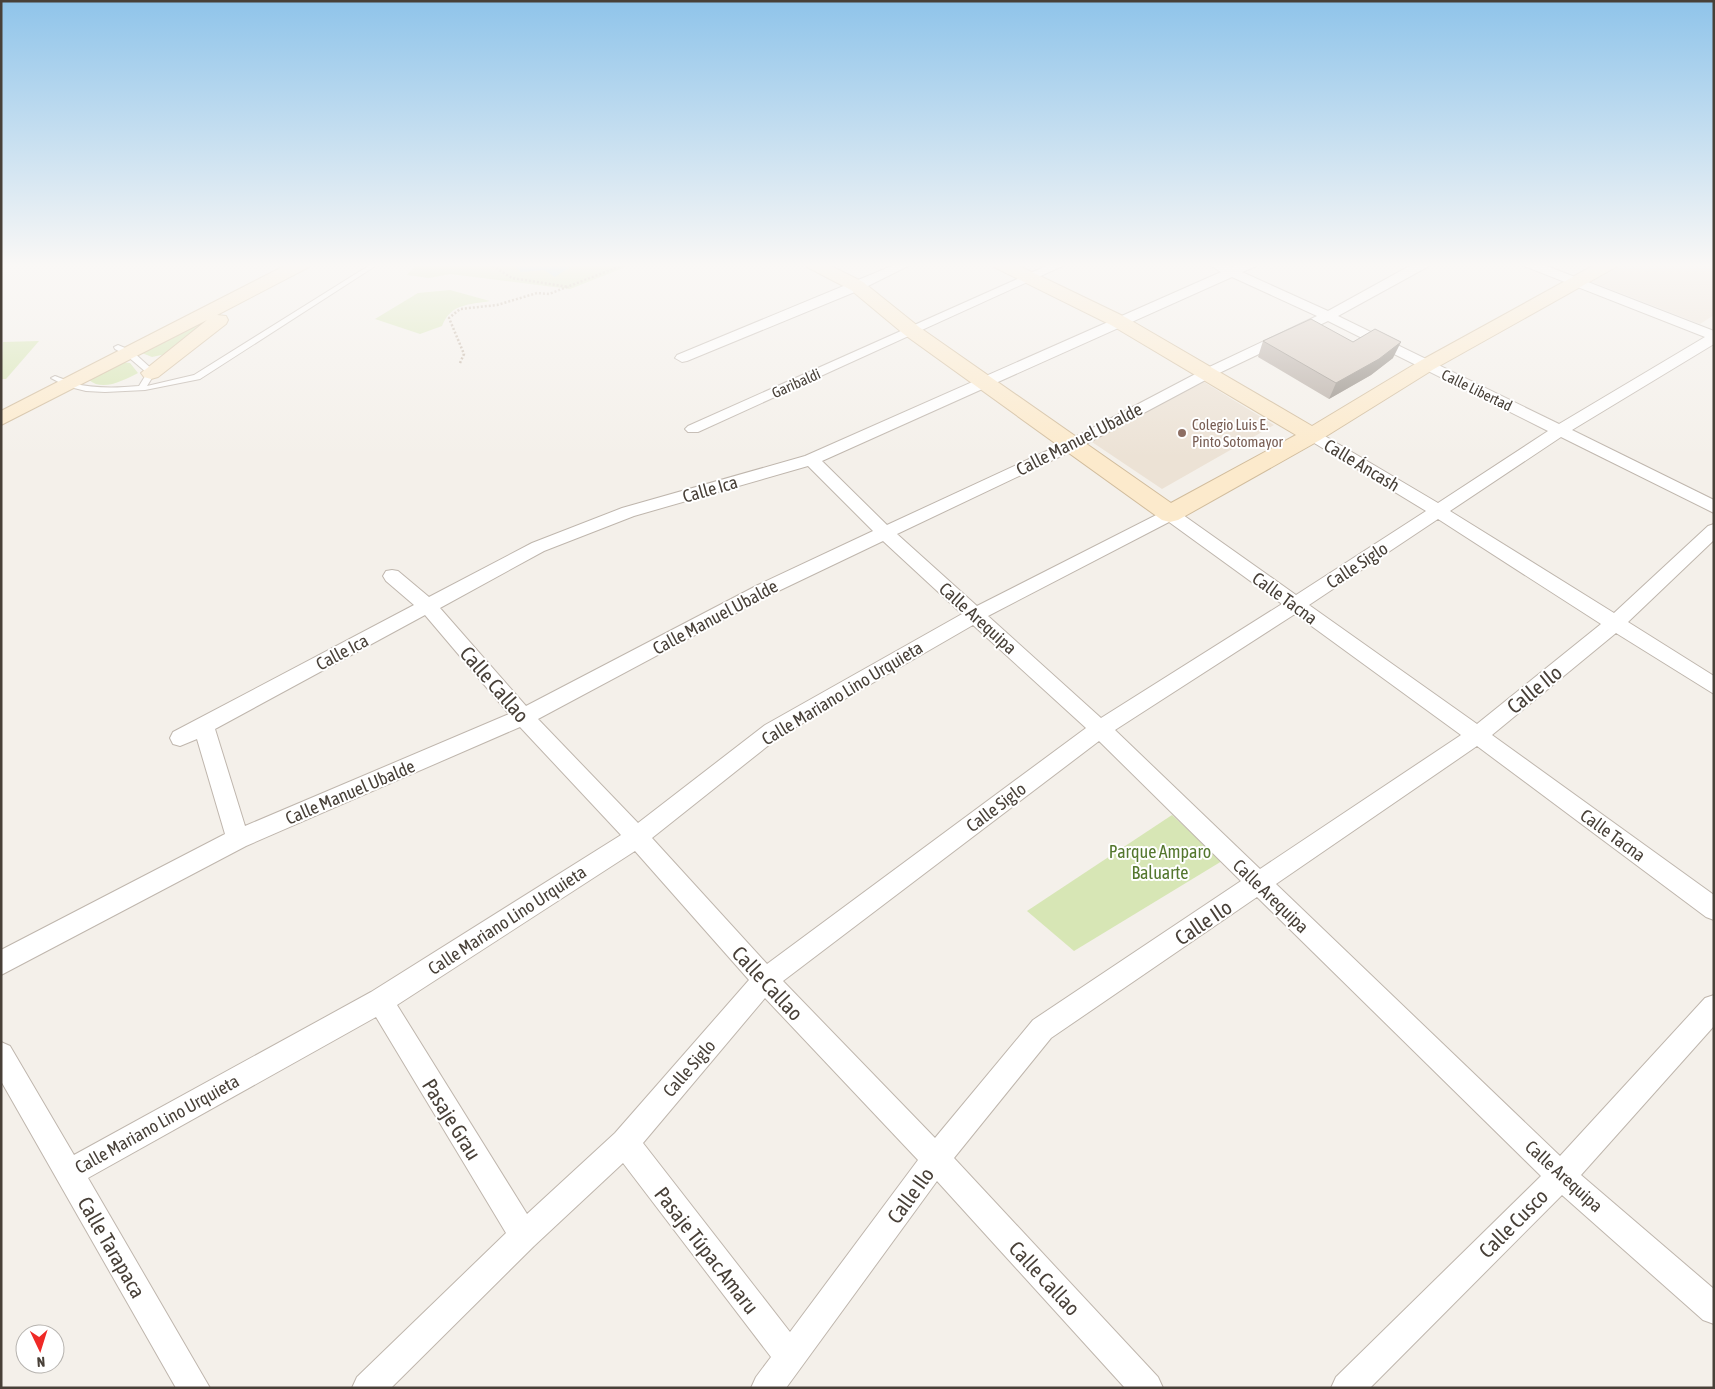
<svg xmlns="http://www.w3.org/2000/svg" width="1715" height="1389" font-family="'Asap Condensed',sans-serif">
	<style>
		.education { fill: #ece2d5 }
		.green { fill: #d7e6b5 }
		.water { fill: #aadbed }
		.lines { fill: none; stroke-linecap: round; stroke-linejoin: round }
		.lane-casing { stroke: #bfb6ad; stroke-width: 2 }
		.street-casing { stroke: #bfb6ad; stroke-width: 2 }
		.secondary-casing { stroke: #d1bc9c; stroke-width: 2 }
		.path { stroke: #c0b09f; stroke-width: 2.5; stroke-dasharray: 2 2; stroke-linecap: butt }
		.lane { fill: #fff; fill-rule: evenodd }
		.street { fill: #fff; fill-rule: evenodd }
		.secondary { fill: #fceacc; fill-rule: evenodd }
		.wall { fill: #bab0a8 }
		.shaded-wall { fill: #979088 }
		.building { fill: #d8cdc3; stroke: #979088 }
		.education-dot { fill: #8d6e63; stroke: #fff; stroke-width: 2 }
		.labels { text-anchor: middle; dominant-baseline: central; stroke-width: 4; stroke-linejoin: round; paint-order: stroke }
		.far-street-label { font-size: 15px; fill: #484038; stroke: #fff }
		.far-education-label { font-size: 15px; fill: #785e54; stroke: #fff; text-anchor: start }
		.street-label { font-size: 18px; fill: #484038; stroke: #fff }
		.park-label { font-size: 18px; fill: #54772e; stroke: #fff }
		.near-street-label { font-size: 21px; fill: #484038; stroke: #fff }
	</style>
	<rect width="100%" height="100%" fill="#f4f0ea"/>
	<g class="education">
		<polygon points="1615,263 1714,263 1714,315 1700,324 1587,280"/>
		<polygon points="1204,382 1274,425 1162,489 1089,440"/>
	</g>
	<g class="green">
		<polygon points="407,263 636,263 570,289 450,274 429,278 407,275 415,266"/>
		<path d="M450,290L490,301C469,305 451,303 442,326L420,334L375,319L418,293Z"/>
		<polygon points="233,304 166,354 152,357 142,353"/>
		<polygon points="39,341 6,379 1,379 3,342"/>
		<path d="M121,362L130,363L138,373C124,380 103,392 89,380Z"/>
		<polygon points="1172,815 1222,861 1074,951 1027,911"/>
	</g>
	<polygon class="water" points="518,263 547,263 551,266 593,263 570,267 555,277 544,270 521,272 514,265"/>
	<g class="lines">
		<defs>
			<path id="lane" d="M373,263H380L200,379L145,390L105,392L86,391L66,386L51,378L55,376C61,378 67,381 73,383C94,389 117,388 139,386L147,373L126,355L115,349L114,347L118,345L132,351L154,371L155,373L147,386L194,375Z"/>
			<g id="street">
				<polygon points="899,263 914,263 862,289 687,361 682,362 675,358 677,355"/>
				<polygon points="1053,263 1069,263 698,432 688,432 685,429 688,426"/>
				<path d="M1206,263H1221L1232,267L1242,263H1258L1257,266L1242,272L1328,311L1415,263H1430L1429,266L1338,316L1559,424L1705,337L1524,266L1523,263H1539L1714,331V344L1572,430L1714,500V513L1561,437L1450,511L1614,613L1708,526L1714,524V540L1628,622L1714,676V694L1616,633L1492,735L1714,895V920L1706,917L1477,746L1276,884L1560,1156L1705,998L1714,995V1026L1581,1175L1714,1289V1324L1703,1320L1562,1195L1370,1388H1331L1336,1377L1541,1176L1257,897L1051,1038L954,1158L1158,1377L1163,1388H1125L937,1181L786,1388H751L756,1377L771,1357L623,1163L534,1246L391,1388H352L357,1377L506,1233L376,1017L88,1178L210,1388H176L1,1081V1042L10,1046L74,1155L371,992L621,835L520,727L246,846L1,975V950L225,834L197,739L180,746L173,744L170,738L173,732L414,605L386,581L383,576L386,571L392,570L398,571L429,597L532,543L622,508L805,456L1221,272ZM1232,277L1317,316L1203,370L1066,442L887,525L822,461ZM1328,321L1548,431L1438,503L1318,432H1306L1304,435L1306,438L1426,511L1296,595L1176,510L1170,508L977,606L897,534L1078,448L1213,376ZM808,466L873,531L758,585L526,706L440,608L544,551L634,516ZM1438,519L1601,624L1477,724L1309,605ZM1169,522L1282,604L1101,718L988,616ZM883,541L962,614L765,725L638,823L538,719L770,595ZM1295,614L1461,735L1260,869L1115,730ZM425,615L509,714L245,826L215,729ZM973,625L1086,728L767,964L652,838L779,737ZM1099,741L1241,881L1033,1020L935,1138L783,981ZM635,851L749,980L615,1133L527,1214L397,1005ZM765,998L918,1160L790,1332L643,1143Z"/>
			</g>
			<g id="secondary">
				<polygon points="290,263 312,263 309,267 217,315 226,316 228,320 226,324 158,377 151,379 144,377 141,373 207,320 1,425 1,411"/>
				<polygon points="804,263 825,263 863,282 919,327 1171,503 1296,435 1111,325 994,267 992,263 1013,263 1125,317 1312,426 1420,361 1598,263 1619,263 1616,267 1434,369 1320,440 1178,520 1170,522 1162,520 905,335 851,290 807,267"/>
			</g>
		</defs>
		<use href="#lane" class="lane-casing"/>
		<use href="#street" class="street-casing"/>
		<use href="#secondary" class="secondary-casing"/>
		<g class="path">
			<polyline points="473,263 491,265 512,278 569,287"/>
			<polyline points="460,363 464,354 449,318 460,309 497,305 537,293 549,294 628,263"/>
		</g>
		<use href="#lane" class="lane"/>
		<use href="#street" class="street"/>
		<use href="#secondary" class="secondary"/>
	</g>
	<polygon class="wall" points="1263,341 1353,342 1393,358 1371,375 1329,399 1258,357"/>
	<polygon class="shaded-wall" points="1401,342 1393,358 1371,375 1329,399 1336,383"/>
	<polygon class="building" points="1311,319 1353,342 1375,329 1401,342 1379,359 1336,383 1263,341"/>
	<linearGradient id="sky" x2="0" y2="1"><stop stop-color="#8fc4ea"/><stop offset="0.58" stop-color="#faf8f6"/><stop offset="1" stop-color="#faf8f6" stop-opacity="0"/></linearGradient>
	<rect width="1715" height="457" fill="url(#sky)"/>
	<circle class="education-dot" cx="1182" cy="433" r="5"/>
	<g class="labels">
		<g class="far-street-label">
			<text transform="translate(796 383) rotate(-24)">Garibaldi</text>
			<text transform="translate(1477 390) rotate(26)">Calle Libertad</text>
		</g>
		<g class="far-education-label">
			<text x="1192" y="424">Colegio Luis E.<tspan x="1192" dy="17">Pinto Sotomayor</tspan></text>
		</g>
		<g class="street-label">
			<text transform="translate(1079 439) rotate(-27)">Calle Manuel Ubalde</text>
			<text transform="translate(1362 465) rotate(31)">Calle Áncash</text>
			<text transform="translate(710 489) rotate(-16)">Calle Ica</text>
			<text transform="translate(1357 565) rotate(-33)">Calle Siglo</text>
			<text transform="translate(1285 598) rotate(36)">Calle Tacna</text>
			<text transform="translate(715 617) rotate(-28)">Calle Manuel Ubalde</text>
			<text transform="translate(978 618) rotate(42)">Calle Arequipa</text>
			<text transform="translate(342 652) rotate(-28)">Calle Ica</text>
			<text transform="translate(842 693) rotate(-31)">Calle Mariano Lino Urquieta</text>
			<text transform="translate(350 792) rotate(-23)">Calle Manuel Ubalde</text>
			<text transform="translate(996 807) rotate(-37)">Calle Siglo</text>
			<text transform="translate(1613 835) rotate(36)">Calle Tacna</text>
			<text transform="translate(1271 896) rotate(44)">Calle Arequipa</text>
			<text transform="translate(507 920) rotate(-33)">Calle Mariano Lino Urquieta</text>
			<text transform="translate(689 1068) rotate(-49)">Calle Siglo</text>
			<text transform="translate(157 1124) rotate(-29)">Calle Mariano Lino Urquieta</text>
			<text transform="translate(1564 1176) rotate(42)">Calle Arequipa</text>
		</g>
		<g class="park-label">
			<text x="1160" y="851">Parque Amparo<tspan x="1160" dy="21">Baluarte</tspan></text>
		</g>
		<g class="near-street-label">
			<text transform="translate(495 684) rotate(49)">Calle Callao</text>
			<text transform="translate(1534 689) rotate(-39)">Calle Ilo</text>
			<text transform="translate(1203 922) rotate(-34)">Calle Ilo</text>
			<text transform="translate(768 983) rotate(47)">Calle Callao</text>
			<text transform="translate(452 1119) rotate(58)">Pasaje Grau</text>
			<text transform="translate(910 1195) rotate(-54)">Calle Ilo</text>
			<text transform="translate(1513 1223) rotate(-45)">Calle Cusco</text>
			<text transform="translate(112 1247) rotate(60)">Calle Tarapaca</text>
			<text transform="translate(707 1250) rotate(52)">Pasaje Túpac Amaru</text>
			<text transform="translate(1045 1278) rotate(47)">Calle Callao</text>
		</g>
	</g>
	<rect width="1715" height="1389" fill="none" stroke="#484038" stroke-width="5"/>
	<g transform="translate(40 1349) rotate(176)"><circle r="24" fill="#ffffff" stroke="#b6b3af"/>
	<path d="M0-4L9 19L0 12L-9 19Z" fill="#ef2926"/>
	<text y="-8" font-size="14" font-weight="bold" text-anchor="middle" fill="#484038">N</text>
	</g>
</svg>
